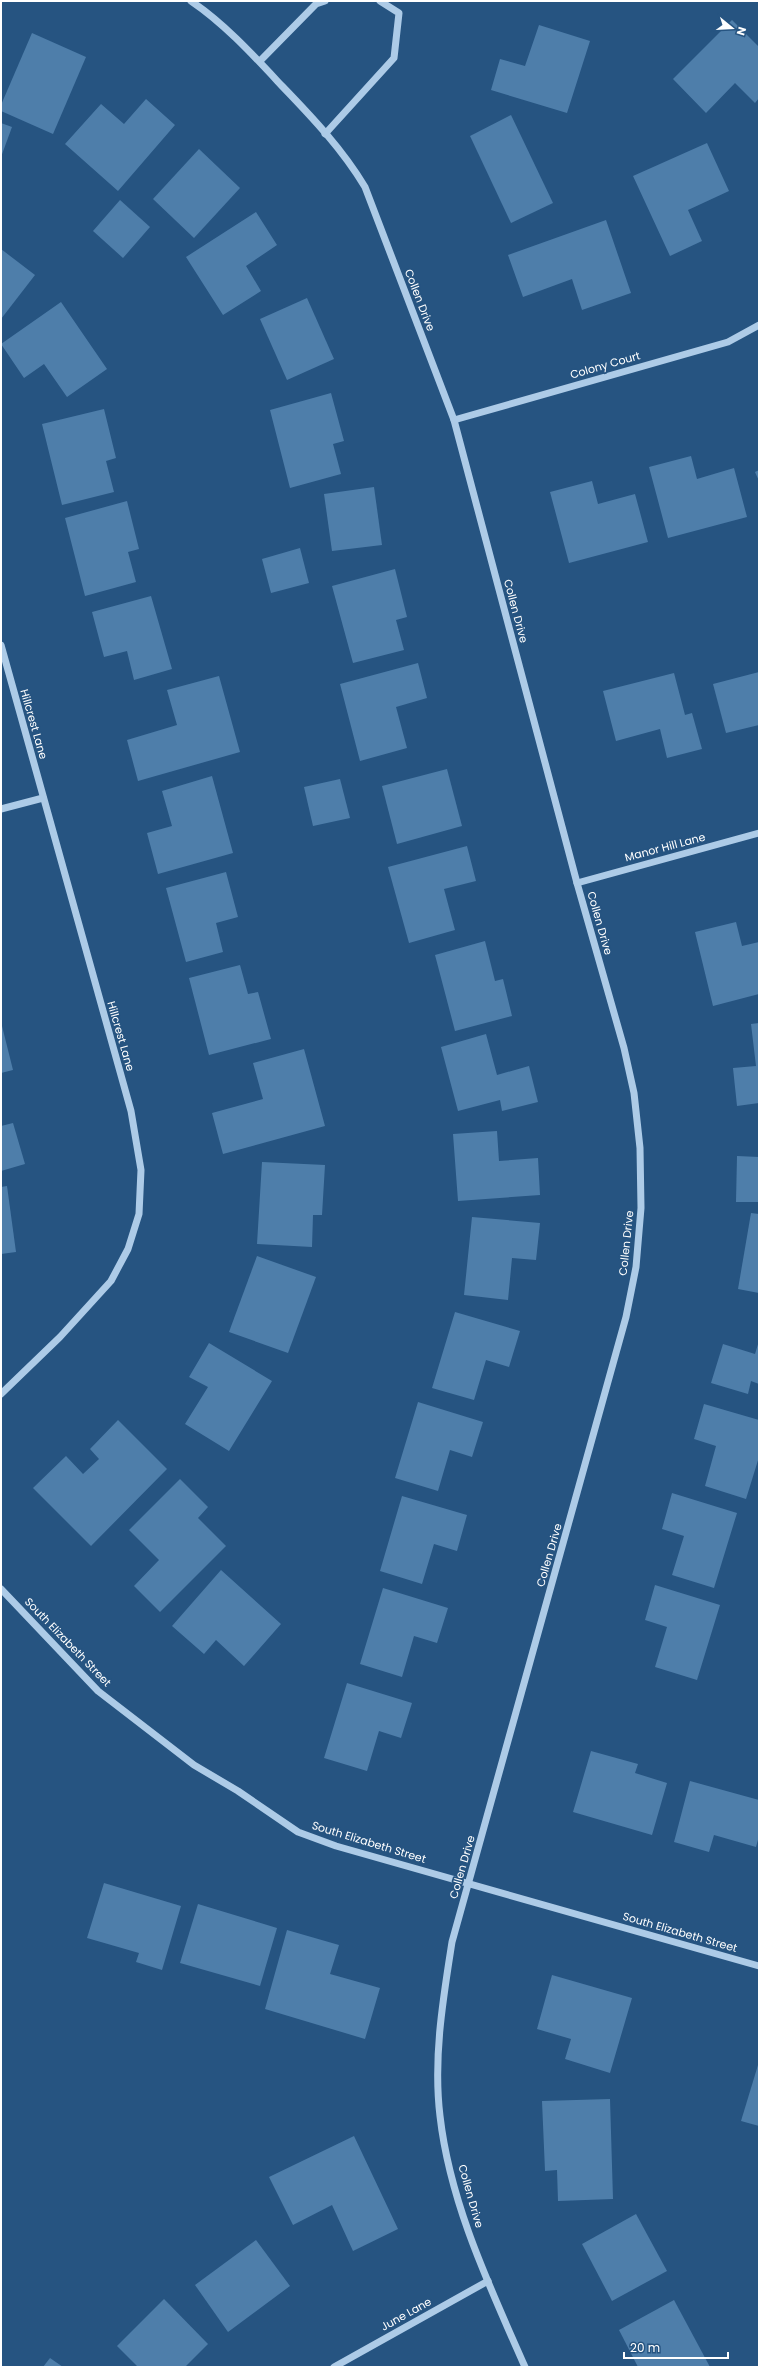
<svg xmlns="http://www.w3.org/2000/svg" width="760" height="2368" font-family="Poppins,sans-serif">
	<style>
		.building { fill: #4e7eaa }
		.lines { fill: none; stroke-linecap: round; stroke-linejoin: round }
		.minor { stroke: #adcbe7; stroke-width: 7 }
		.labels { text-anchor: middle; dominant-baseline: central; stroke-width: 3.5; stroke-linejoin: round; paint-order: stroke }
		.street-label { font-size: 11px; fill: #fff; stroke: #265481 }
	</style>
	<rect width="100%" height="100%" fill="#265481"/>
	<g class="building">
		<polygon points="732,20 759,47 759,98 755,103 735,83 706,113 673,79"/>
		<polygon points="539,25 590,41 567,113 491,90 500,59 525,66"/>
		<polygon points="32,33 86,57 53,134 1,111 1,105"/>
		<polygon points="146,99 175,125 118,191 65,144 101,104 124,124"/>
		<polygon points="511,115 553,203 511,223 470,136"/>
		<polygon points="1,123 12,127 1,157"/>
		<polygon points="707,143 729,191 688,210 702,241 670,256 633,176"/>
		<polygon points="199,149 240,188 194,238 153,199"/>
		<polygon points="120,200 150,227 123,258 93,231"/>
		<polygon points="256,212 277,245 246,266 261,291 223,315 186,257"/>
		<polygon points="606,220 631,293 582,310 572,279 523,297 508,255"/>
		<polygon points="1,249 35,275 1,319"/>
		<polygon points="307,298 334,359 287,380 260,319"/>
		<polygon points="61,302 107,369 67,397 44,364 24,378 1,344"/>
		<polygon points="331,393 344,441 333,444 341,474 290,488 270,410"/>
		<polygon points="104,409 116,458 106,461 114,492 62,505 42,424"/>
		<polygon points="691,456 697,479 734,468 747,517 668,538 649,467"/>
		<polygon points="759,470 759,481 755,472"/>
		<polygon points="592,481 598,504 635,494 648,542 569,563 550,492"/>
		<polygon points="374,487 382,545 332,551 324,494"/>
		<polygon points="127,501 139,549 128,552 136,582 85,596 65,518"/>
		<polygon points="300,548 309,583 271,593 262,559"/>
		<polygon points="395,569 407,617 396,620 404,650 353,663 332,586"/>
		<polygon points="151,596 172,669 134,680 127,651 104,657 92,612"/>
		<polygon points="418,663 427,698 396,707 407,748 360,761 340,684"/>
		<polygon points="759,672 759,725 726,733 713,684"/>
		<polygon points="674,673 685,715 692,713 702,749 667,758 660,729 616,741 603,691"/>
		<polygon points="219,676 240,752 138,781 127,740 177,725 167,690"/>
		<polygon points="447,769 462,826 397,844 382,786"/>
		<polygon points="212,776 233,853 158,874 147,833 172,826 162,791"/>
		<polygon points="340,779 350,818 313,826 304,787"/>
		<polygon points="467,846 476,881 444,889 455,930 409,943 388,867"/>
		<polygon points="226,872 238,917 216,923 223,952 186,962 166,888"/>
		<polygon points="736,922 742,946 759,942 759,994 713,1006 695,932"/>
		<polygon points="485,941 495,981 503,979 512,1016 455,1031 435,955"/>
		<polygon points="240,965 248,994 258,992 271,1039 209,1055 189,978"/>
		<polygon points="1,1022 13,1070 1,1073"/>
		<polygon points="759,1023 759,1103 737,1106 733,1068 756,1066 751,1024"/>
		<polygon points="486,1034 497,1075 529,1066 538,1102 502,1111 500,1100 458,1111 441,1047"/>
		<polygon points="304,1049 325,1126 223,1154 212,1113 263,1099 253,1063"/>
		<polygon points="13,1123 25,1164 1,1171 1,1126"/>
		<polygon points="497,1131 499,1161 538,1158 540,1195 458,1201 453,1134"/>
		<polygon points="737,1156 759,1157 759,1202 736,1202"/>
		<polygon points="262,1162 325,1165 322,1215 313,1215 312,1247 257,1244"/>
		<polygon points="7,1186 16,1252 1,1254 1,1187"/>
		<polygon points="751,1213 759,1214 759,1293 738,1289"/>
		<polygon points="472,1217 540,1223 536,1260 512,1258 508,1300 464,1295"/>
		<polygon points="257,1256 316,1277 288,1353 229,1332"/>
		<polygon points="455,1312 520,1331 509,1367 486,1360 474,1400 432,1388"/>
		<polygon points="759,1341 759,1384 751,1381 748,1394 711,1383 723,1344 755,1354"/>
		<polygon points="209,1343 272,1381 229,1451 185,1424 208,1387 189,1377"/>
		<polygon points="418,1402 483,1422 472,1457 450,1450 438,1491 395,1478"/>
		<polygon points="704,1404 759,1420 759,1457 746,1499 705,1486 716,1446 694,1439"/>
		<polygon points="118,1420 167,1469 91,1546 33,1488 66,1456 83,1474 99,1459 90,1449"/>
		<polygon points="180,1479 208,1507 198,1518 226,1546 160,1612 134,1586 159,1560 129,1530"/>
		<polygon points="672,1493 737,1513 714,1588 672,1575 684,1536 662,1529"/>
		<polygon points="402,1496 467,1515 457,1551 434,1544 422,1584 380,1571"/>
		<polygon points="221,1570 281,1624 244,1666 216,1640 204,1654 172,1626"/>
		<polygon points="655,1585 720,1605 697,1680 655,1667 667,1627 645,1620"/>
		<polygon points="383,1588 448,1608 437,1643 414,1636 402,1677 360,1664"/>
		<polygon points="347,1683 412,1703 401,1738 379,1731 367,1771 324,1758"/>
		<polygon points="591,1751 638,1764 635,1773 667,1783 652,1835 573,1812"/>
		<polygon points="690,1781 759,1800 759,1836 756,1847 714,1835 709,1852 674,1842"/>
		<polygon points="104,1883 181,1906 162,1970 136,1962 139,1953 87,1938"/>
		<polygon points="198,1904 277,1928 260,1986 180,1963"/>
		<polygon points="287,1930 339,1945 330,1974 380,1988 365,2039 265,2009"/>
		<polygon points="552,1975 632,1998 610,2073 565,2059 571,2039 537,2029"/>
		<polygon points="758,2065 759,2066 759,2126 741,2121"/>
		<polygon points="610,2099 613,2199 558,2201 557,2170 545,2171 542,2101"/>
		<polygon points="354,2136 398,2229 353,2251 332,2205 293,2225 269,2177"/>
		<polygon points="636,2214 667,2271 612,2301 582,2244"/>
		<polygon points="256,2240 290,2286 228,2332 195,2285"/>
		<polygon points="164,2299 208,2344 185,2367 138,2367 117,2346"/>
		<polygon points="674,2300 710,2367 638,2367 619,2330"/>
		<polygon points="50,2358 63,2367 43,2367"/>
	</g>
	<g class="lines">
		<g class="minor">
			<path d="M191,1C225,24 254,56 282,86C312,117 343,150 365,187L454,420L577,883L624,1048L634,1093L640,1148L641,1208L636,1267L626,1317L452,1942C443,1999 433,2058 440,2116C450,2204 490,2287 525,2367"/>
			<polyline points="260,61 316,4 325,1"/>
			<polyline points="325,134 394,58 399,13 380,1"/>
			<polyline points="454,420 728,342 759,325"/>
			<polyline points="1,645 131,1111 141,1170 139,1214 128,1249 111,1281 60,1337 1,1394"/>
			<polyline points="1,809 43,798"/>
			<polyline points="577,883 759,833"/>
			<polyline points="1,1589 98,1691 194,1765 238,1791 298,1832 336,1846 759,1966"/>
			<polyline points="334,2367 488,2281"/>
		</g>
	</g>
	<g class="labels">
		<g class="street-label">
			<text transform="translate(420 300) rotate(69)">Collen Drive</text>
			<text transform="translate(605 365) rotate(-16)">Colony Court</text>
			<text transform="translate(516 611) rotate(75)">Collen Drive</text>
			<text transform="translate(34 724) rotate(74)">Hillcrest Lane</text>
			<text transform="translate(665 847) rotate(-15)">Manor Hill Lane</text>
			<text transform="translate(600 923) rotate(74)">Collen Drive</text>
			<text transform="translate(121 1036) rotate(74)">Hillcrest Lane</text>
			<text transform="translate(626 1243) rotate(-84)">Collen Drive</text>
			<text transform="translate(549 1555) rotate(-74)">Collen Drive</text>
			<text transform="translate(68 1642) rotate(46)">South Elizabeth Street</text>
			<text transform="translate(369 1842) rotate(17)">South Elizabeth Street</text>
			<text transform="translate(462 1867) rotate(-74)">Collen Drive</text>
			<text transform="translate(680 1932) rotate(16)">South Elizabeth Street</text>
			<text transform="translate(471 2196) rotate(74)">Collen Drive</text>
			<text transform="translate(406 2314) rotate(-29)">June Lane</text>
		</g>
	</g>
	<rect width="760" height="2368" fill="none" stroke="#ffffff" stroke-width="4"/>
	<g transform="translate(732 28) rotate(108)" stroke="#265481" stroke-width="3" paint-order="stroke">
	<path d="M0-3L7 15L0 10L-7 15Z" fill="#ffffff"/>
	<text y="-6" font-size="11" font-weight="bold" text-anchor="middle" fill="#ffffff">N</text>
	</g>
	<path d="M624 2352v6h104v-6" fill="none" stroke="#ffffff" stroke-width="2"/>
	<text x="630" y="2352" font-size="12" fill="#ffffff" stroke="#265481" stroke-width="3" paint-order="stroke">20 m</text>
</svg>
